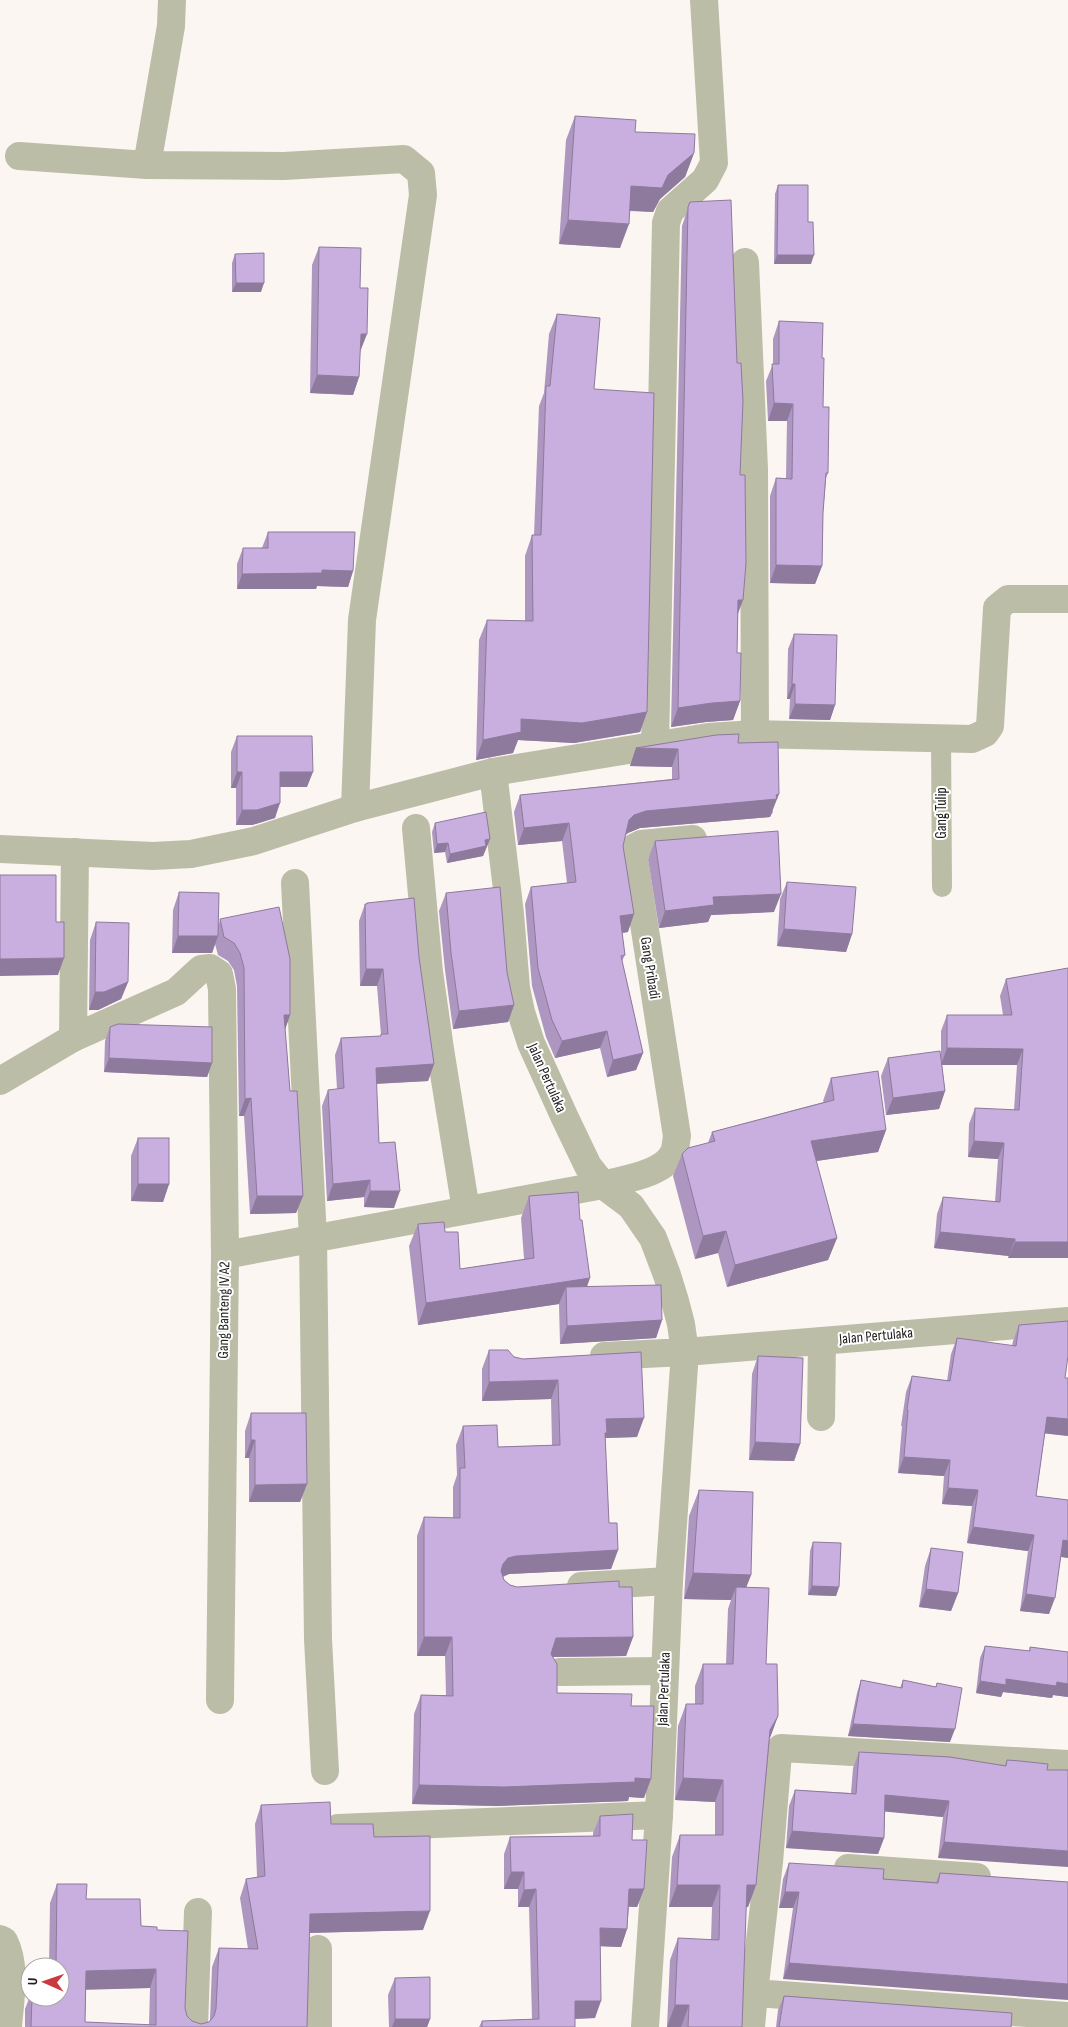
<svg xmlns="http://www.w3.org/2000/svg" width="1068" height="2027" font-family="'Sofia Sans Condensed',sans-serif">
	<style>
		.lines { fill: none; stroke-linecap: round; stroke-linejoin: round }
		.service { stroke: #bcbda6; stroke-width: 20 }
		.minor { stroke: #bcbda6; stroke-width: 28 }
		.tertiary { stroke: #bcbda6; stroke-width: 28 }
		.wall { fill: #ad96c0; fill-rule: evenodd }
		.shaded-wall { fill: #8d7a9c }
		.building { fill: #c9afdf; stroke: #8d7a9c; fill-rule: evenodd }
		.labels { text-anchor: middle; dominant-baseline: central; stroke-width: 4; stroke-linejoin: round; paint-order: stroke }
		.street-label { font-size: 15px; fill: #22201f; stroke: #fff }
	</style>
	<rect width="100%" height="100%" fill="#fbf6f2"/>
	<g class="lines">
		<polyline class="service" points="941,739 942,887"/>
		<g class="minor">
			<polyline points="19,156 147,165 284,166 404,159 421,173 423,195 362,620 355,808"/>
			<polyline points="147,165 171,26 172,0"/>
			<polyline points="745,262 754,469 755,734"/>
			<polyline points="655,745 666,223 670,211 705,180 714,163 704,0"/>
			<polyline points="493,772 510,914 516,988 521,1012 531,1043 565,1118 588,1166 603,1185 631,1206 653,1238 667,1275 675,1301 681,1324 685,1352 604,1356"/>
			<polyline points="416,828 429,972 440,1049 466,1210"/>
			<polyline points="0,849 153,856 191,854 254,841 355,808 493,772 708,737 755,734 972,739 985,733 990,726 997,608 1008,599 1068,599"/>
			<polyline points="295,883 313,1238 318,1639 325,1771"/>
			<polyline points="73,1038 75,852"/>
			<polyline points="0,1081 73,1038 176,992 201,969 210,968 219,974 222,989 225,1255 220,1700"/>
			<path d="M225,1255L603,1185C624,1179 665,1174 674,1152C676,1147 676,1141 677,1136L633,853L635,847L641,844L693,839"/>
			<polyline points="821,1417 822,1341"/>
			<polyline points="581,1586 669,1581"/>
			<polyline points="560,1672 665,1671"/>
			<polyline points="1068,1764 781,1748 778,1753 769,1862 754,1993 1068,2016"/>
			<polyline points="338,1828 659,1815"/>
			<polyline points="848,1868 977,1877"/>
			<path d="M0,1939L4,1941C17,1967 10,1999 8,2027"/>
			<polyline points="318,1949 318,2027"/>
			<polyline points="194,2027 198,1912"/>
			<polyline points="751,2027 754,1993"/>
		</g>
		<polyline class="tertiary" points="645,2027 659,1815 669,1581 685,1352 1068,1321"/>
	</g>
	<g class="wall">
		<polygon points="575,116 635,132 694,153 685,177 660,199 653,212 629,211 620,248 559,244 566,140"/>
		<polygon points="778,185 808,222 811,264 774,264 775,194"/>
		<polygon points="690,202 740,475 737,653 740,701 733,720 706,722 671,727 682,226"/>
		<polygon points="319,247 360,288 360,352 359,377 353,395 310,393 312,265"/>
		<polygon points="235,254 261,292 232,292 232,263"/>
		<polygon points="557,314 594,389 647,712 640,732 574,743 518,740 513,753 476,760 479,640 487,620 525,621 525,556 532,535 534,535 539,406 544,393 549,334"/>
		<polygon points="779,321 822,358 823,407 828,473 826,478 823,513 822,566 815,584 770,583 770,496 776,478 786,478 787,421 768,421 766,381 773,364 773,339"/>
		<polygon points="268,532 353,571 348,587 317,586 316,589 237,589 237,564 243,548 262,548"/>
		<polygon points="794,634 835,705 830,720 789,719 790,699 787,699 788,649"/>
		<polygon points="237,736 307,787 280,787 275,818 252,825 236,825 236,788 231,788 231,752"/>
		<polygon points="738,743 773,812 770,817 640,828 628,833 625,835 623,846 628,932 622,933 625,955 622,961 643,1053 636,1070 607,1077 600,1048 555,1058 546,1037 532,986 525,904 531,887 567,883 562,841 518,845 514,812 520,795 672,779 672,767 630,766 636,748"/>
		<polygon points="435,823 490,839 483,856 447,863 445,852 434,853 432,832"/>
		<polygon points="655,841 774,912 711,915 708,922 659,928 648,859"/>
		<polygon points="787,882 852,934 846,952 777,946 780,899"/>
		<polygon points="179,892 219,924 220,919 290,1015 285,1029 290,1091 303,1196 296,1213 250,1214 244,1116 239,1116 237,986 234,970 228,961 218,955 215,944 212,953 172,953 173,910"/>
		<polygon points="446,893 507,972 514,1005 508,1022 453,1029 445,970 439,911"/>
		<polygon points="367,903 419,957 434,1064 428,1081 376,1084 379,1143 394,1208 364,1207 364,1197 327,1201 322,1106 328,1090 337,1089 335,1055 341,1038 380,1036 381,1035 377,986 360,986 359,921 365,904 366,904"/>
		<polygon points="96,922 128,982 121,999 98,1010 89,1010 90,940"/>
		<polygon points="1068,968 1068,1258 1008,1258 1009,1256 934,1248 937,1214 943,1197 995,1202 998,1159 968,1157 969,1124 975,1108 1014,1110 1017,1065 942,1065 945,1091 939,1109 886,1115 881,1076 888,1058 941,1055 941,1031 947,1015 1003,1015 1000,996 1006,979"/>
		<polygon points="110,1027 212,1063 207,1077 104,1072 105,1041"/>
		<polygon points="831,1078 886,1130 878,1152 816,1161 837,1238 828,1260 727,1287 718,1253 695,1259 673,1176 682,1154 708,1143 712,1132 824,1102 823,1101"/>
		<polygon points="138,1138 169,1184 163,1202 131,1201 131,1156"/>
		<polygon points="529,1196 580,1220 587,1287 662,1320 656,1338 560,1344 559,1304 418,1325 409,1246 418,1224 445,1232 460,1269 524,1259 521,1218"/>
		<polygon points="1019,1325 1065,1378 1068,1378 1068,1436 1045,1433 1036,1496 1068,1500 1068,1558 1061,1557 1049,1614 1020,1611 1028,1551 967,1543 972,1506 942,1504 944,1476 898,1473 902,1426 901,1426 906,1392 912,1376 947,1381 951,1354 957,1338 1012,1346 1013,1341"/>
		<polygon points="489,1350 523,1359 641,1352 637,1437 605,1438 609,1523 618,1550 611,1569 509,1574 503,1577 504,1580 510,1585 517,1587 619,1587 633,1637 626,1656 553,1657 557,1693 631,1706 644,1798 629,1797 628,1801 497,1806 412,1804 414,1714 421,1695 446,1695 445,1656 417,1656 417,1536 424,1517 453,1518 453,1487 457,1475 456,1445 463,1426 498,1447 552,1445 551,1399 482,1401 482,1369"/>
		<polygon points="758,1356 800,1444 794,1461 749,1460 752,1374"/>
		<polygon points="251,1413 307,1484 300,1502 249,1502 249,1458 245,1458 245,1431"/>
		<polygon points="699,1490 751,1575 746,1587 766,1664 778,1716 770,1737 756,1885 748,1907 746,1907 742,2027 667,2027 670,1960 678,1938 711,1940 712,1907 669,1907 672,1857 680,1835 715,1835 715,1802 675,1800 678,1726 686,1704 695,1704 695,1686 703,1664 726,1664 728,1609 731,1600 684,1599 689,1516"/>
		<polygon points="813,1542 839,1587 836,1596 808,1595 810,1551"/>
		<polygon points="931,1548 958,1593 951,1611 919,1607 925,1566"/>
		<polygon points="985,1646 1029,1651 1030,1647 1068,1652 1068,1697 1053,1695 1052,1698 1003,1692 1001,1697 976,1693 980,1658"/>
		<polygon points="861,1680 900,1688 903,1680 936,1687 937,1683 950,1742 848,1736 857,1693"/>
		<polygon points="859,1752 1005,1765 1007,1760 1020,1761 938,1858 943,1817 885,1811 884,1838 878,1854 786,1848 789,1806 795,1790 851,1793 853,1768"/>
		<path d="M261,1805L331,1824L374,1837L423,1930L309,1933L307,2027H25V2009L30,1996V1997H60V1967H49L50,1903L57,1884L141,1926L157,1930L185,2008L187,2016L192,2021L201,2024L209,2022L210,2020L212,1967L219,1948L248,1949L240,1898L246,1879L257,1877L255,1824ZM150,1988L149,2025L85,2022L86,1989Z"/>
		<polygon points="600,1816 632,1840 644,1889 637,1907 629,1907 627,1929 621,1947 600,1946 595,2018 575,2019 575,2027 479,2027 482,2021 532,2019 529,1907 518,1907 518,1889 504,1889 504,1854 510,1837 593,1836 593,1833"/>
		<polygon points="789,1863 883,1879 936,1882 940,1873 1068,1882 783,1979 793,1908 779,1908 783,1879"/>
		<polygon points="395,1978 430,2019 427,2027 389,2027 388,1995"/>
		<polygon points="784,1996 1011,2027 776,2027 778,2010"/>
	</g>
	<g class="shaded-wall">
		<polygon points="694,153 685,177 660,199 653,212 622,210 631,186 668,175"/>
		<polygon points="568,220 629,224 620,248 559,244"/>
		<polygon points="777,255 814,255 811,264 774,264"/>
		<polygon points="236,283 264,283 261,292 232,292"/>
		<polygon points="361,334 367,334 360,352"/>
		<polygon points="317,375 359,377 353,395 310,393"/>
		<polygon points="774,403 793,404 787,421 768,421"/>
		<polygon points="776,565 822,566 815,584 770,583"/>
		<polygon points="322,570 353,571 348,587 317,586 316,589 237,589 242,574"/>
		<polygon points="738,600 743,600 736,619"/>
		<polygon points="792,684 795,684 790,699 787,699"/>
		<polygon points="740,701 733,720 706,722 671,727 678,708 712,703"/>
		<polygon points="795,704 835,705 830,720 789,719"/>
		<polygon points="647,712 640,732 574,743 518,740 513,753 476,760 483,740 521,719"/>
		<polygon points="636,748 678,749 672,767 630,766"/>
		<polygon points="237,772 242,772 236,788 231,788"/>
		<polygon points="280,772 313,772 307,787 275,787"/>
		<polygon points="779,794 770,817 640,828 628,833 622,838 629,820 634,815 646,811"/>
		<polygon points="280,803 275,818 252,825 236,825 242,810"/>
		<polygon points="569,823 562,841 518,845 524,828"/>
		<polygon points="490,839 483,856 447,863 450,854 485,840"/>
		<polygon points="448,843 445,852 434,853 437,844"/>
		<polygon points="781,894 774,912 711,915 708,922 659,928 665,911 713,897"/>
		<polygon points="634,914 628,932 614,934 620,916"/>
		<polygon points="784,929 852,934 846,952 777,946"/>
		<polygon points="178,936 218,936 212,953 172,953"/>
		<polygon points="64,958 58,975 0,976 0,959"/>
		<polygon points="366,969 383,969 377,986 360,986"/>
		<polygon points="128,982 121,999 98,1010 89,1010 95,992"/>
		<polygon points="514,1005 508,1022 453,1029 459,1011"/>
		<polygon points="284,1015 290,1015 284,1033"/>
		<polygon points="607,1031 600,1048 555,1058 562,1041"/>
		<polygon points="947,1048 1023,1049 1017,1065 941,1065"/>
		<polygon points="643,1053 636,1070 607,1077 613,1060"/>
		<polygon points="109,1058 212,1063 207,1077 104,1072"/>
		<polygon points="434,1064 428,1081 370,1084 376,1068"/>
		<polygon points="945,1091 939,1109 886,1115 893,1098"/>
		<polygon points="251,1098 244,1116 239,1116 245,1099"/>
		<polygon points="886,1130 878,1152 803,1163 811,1141"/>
		<polygon points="974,1141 1004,1143 998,1159 968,1157"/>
		<polygon points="370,1180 364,1197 327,1201 333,1184"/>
		<polygon points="138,1184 169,1184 163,1202 131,1201"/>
		<polygon points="370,1191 400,1191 394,1208 364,1207"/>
		<polygon points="257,1196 303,1196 296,1213 250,1214"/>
		<polygon points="726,1231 718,1253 695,1259 703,1236"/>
		<polygon points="940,1232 1015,1239 1009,1256 934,1248"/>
		<polygon points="837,1238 828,1260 727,1287 735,1265"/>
		<polygon points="1015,1242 1068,1242 1068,1258 1008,1258"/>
		<polygon points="590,1278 582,1301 566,1287 559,1304 418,1325 426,1303"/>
		<polygon points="662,1320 656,1338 560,1344 567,1326"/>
		<polygon points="558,1380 551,1399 482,1401 489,1382"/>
		<polygon points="1047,1417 1068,1419 1068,1436 1041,1433"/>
		<polygon points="644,1418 637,1437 605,1438 600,1452 606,1419"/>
		<polygon points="251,1440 255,1440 249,1458 245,1458"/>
		<polygon points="755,1442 800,1444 794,1461 749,1460"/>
		<polygon points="904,1457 950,1460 944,1476 898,1473"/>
		<polygon points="307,1484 300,1502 249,1502 255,1485"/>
		<polygon points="948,1488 978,1490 972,1506 942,1504"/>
		<polygon points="973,1527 1034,1535 1028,1551 967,1543"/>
		<polygon points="1063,1540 1068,1541 1068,1558 1057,1556"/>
		<polygon points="618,1550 611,1569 509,1574 501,1577 496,1583 503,1564 508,1558 516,1556"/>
		<polygon points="693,1573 751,1575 741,1601 736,1587 731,1600 684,1599"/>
		<polygon points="812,1586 839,1587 836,1596 808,1595"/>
		<polygon points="926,1589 958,1593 951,1611 919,1607"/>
		<polygon points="1026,1594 1055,1598 1049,1614 1020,1611"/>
		<polygon points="424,1637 452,1637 445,1656 417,1656"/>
		<polygon points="633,1637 626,1656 549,1657 556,1638"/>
		<polygon points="1006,1679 1057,1682 1068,1684 1068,1697 1053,1695 1052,1698 1003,1692 1001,1697 976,1693 980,1681"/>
		<polygon points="778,1716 770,1738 770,1730"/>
		<polygon points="853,1724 955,1729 950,1742 848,1736"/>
		<polygon points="635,1778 651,1779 644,1798 629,1797 628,1801 497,1806 412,1804 419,1785"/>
		<polygon points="683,1778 723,1780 715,1802 675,1800"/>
		<polygon points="885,1795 949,1801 943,1817 879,1811"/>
		<polygon points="792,1831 884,1838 878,1854 786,1848"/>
		<polygon points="944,1842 1068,1851 1068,1867 938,1858"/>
		<polygon points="511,1872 524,1872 518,1889 504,1889"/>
		<polygon points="677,1885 720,1885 712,1907 669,1907"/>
		<polygon points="747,1885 756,1885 748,1907 739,1907"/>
		<polygon points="536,1889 529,1907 518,1907 524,1890"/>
		<polygon points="629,1889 644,1889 637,1907 623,1906"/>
		<polygon points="785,1892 799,1892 793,1908 779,1908"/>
		<polygon points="430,1911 423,1930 303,1933 310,1914"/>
		<polygon points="600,1928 627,1929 621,1947 594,1946"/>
		<polygon points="789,1963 1068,1984 1068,2000 783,1979"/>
		<polygon points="156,1969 150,1988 79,1990 86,1971"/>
		<polygon points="575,2001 601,2001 595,2018 568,2019"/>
		<polygon points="675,2005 689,2005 681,2027 667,2027"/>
		<polygon points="395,2019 430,2019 427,2027 392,2027"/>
	</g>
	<g class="building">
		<polygon points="575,116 636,120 635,132 695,134 694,153 668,175 662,188 631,186 629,224 568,220"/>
		<polygon points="778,185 808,185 808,222 813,222 814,255 777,255"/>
		<polygon points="731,200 737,363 741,363 743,401 740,475 745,475 746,563 743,600 738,600 737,653 741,653 740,701 712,703 678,708 688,207 690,202"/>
		<polygon points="319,247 361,248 360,288 368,288 367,334 361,334 359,377 317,375"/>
		<polygon points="264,253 264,283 236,283 235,254"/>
		<polygon points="557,314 600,318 594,389 654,393 647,712 582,723 521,719 521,732 483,740 487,620 533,621 532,535 541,535 546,386 550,386"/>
		<polygon points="779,321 823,323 822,358 824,358 823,407 829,407 828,473 826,473 823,513 822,566 776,565 776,478 792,479 793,404 774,403 772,364 779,364"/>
		<polygon points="268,532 355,532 353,571 322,570 322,573 242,574 243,548 268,548"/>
		<polygon points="794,634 837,635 835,705 795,704 795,684 792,684"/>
		<polygon points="739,734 738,743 778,742 779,794 776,795 777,799 646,811 634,815 629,820 623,846 634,914 620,916 625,955 621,956 643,1053 613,1060 607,1031 562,1041 552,1020 538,968 531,887 576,882 569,823 524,828 520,795 679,779 678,749 636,748 716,735"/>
		<polygon points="237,736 312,736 313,772 280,772 280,803 257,810 242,810 242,772 237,772"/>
		<polygon points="486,812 490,839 485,840 486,846 450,854 448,843 437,844 435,823"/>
		<polygon points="778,831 781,894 713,897 714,905 665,911 655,841"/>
		<polygon points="0,875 56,875 56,922 64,922 64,958 0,959"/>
		<polygon points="787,882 856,887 852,934 784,929"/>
		<polygon points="500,887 507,972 514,1005 459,1011 451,953 446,893"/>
		<polygon points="179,892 219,893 218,936 178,936"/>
		<polygon points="414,898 419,957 434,1064 376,1068 379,1143 395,1142 400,1191 370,1191 370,1180 333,1184 328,1090 344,1088 341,1038 381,1036 381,1034 388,1034 383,969 366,969 365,904 367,904 367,903"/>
		<polygon points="279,907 290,959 290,1015 284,1015 290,1091 297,1091 303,1196 257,1196 251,1098 245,1099 244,968 240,953 234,943 224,937 220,919"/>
		<polygon points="96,922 129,923 128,982 104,992 95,992"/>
		<polygon points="1068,968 1068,1242 1015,1242 1015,1239 940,1232 943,1197 1000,1202 1004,1143 974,1141 975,1108 1019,1110 1023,1049 947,1048 947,1015 1012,1015 1006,979"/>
		<polygon points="118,1024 212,1027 212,1063 109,1058 110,1027"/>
		<polygon points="940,1051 945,1091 893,1098 888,1058"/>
		<polygon points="878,1071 886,1130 811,1141 837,1238 735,1265 726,1231 703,1236 682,1154 688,1148 715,1141 712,1132 834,1100 831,1078"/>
		<rect x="138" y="1138" width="31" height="46"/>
		<polygon points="578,1192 580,1220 582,1220 590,1278 426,1303 418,1224 444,1222 445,1232 458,1232 460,1269 534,1258 529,1196"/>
		<polygon points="661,1285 662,1320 567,1326 566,1287"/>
		<polygon points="1068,1321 1068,1356 1065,1378 1068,1378 1068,1419 1047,1417 1036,1496 1068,1500 1068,1541 1063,1540 1055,1598 1026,1594 1034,1535 973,1527 978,1490 948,1488 950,1460 904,1457 908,1410 907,1409 912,1376 950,1381 957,1338 1016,1346 1019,1325"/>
		<polygon points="489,1350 508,1350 514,1357 523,1359 641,1352 644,1418 606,1419 607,1433 605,1433 609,1523 617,1523 618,1550 516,1556 508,1558 503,1564 501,1571 504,1580 510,1585 517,1587 619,1581 619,1587 632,1587 633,1637 556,1638 551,1654 557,1664 557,1693 632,1694 631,1706 654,1706 651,1779 635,1778 635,1782 504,1787 419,1785 421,1695 453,1696 452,1637 424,1637 424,1517 460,1518 460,1468 465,1468 463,1426 497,1425 498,1447 560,1445 558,1380 489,1382"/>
		<polygon points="758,1356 803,1358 800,1444 755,1442"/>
		<polygon points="251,1413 306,1413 307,1484 255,1485 255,1440 251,1440"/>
		<polygon points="699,1490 753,1492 751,1575 693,1573"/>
		<polygon points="813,1542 841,1543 839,1587 812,1586"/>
		<polygon points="931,1548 963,1552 958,1593 926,1589"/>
		<polygon points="736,1587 769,1588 766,1664 777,1664 778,1706 778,1716 770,1730 756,1885 747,1885 742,2027 688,2027 689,2005 675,2005 678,1938 719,1940 720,1885 677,1885 680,1835 723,1835 723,1780 683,1778 686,1704 703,1704 703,1664 733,1664"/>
		<polygon points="985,1646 1030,1651 1030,1647 1068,1652 1068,1684 1057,1682 1056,1686 1006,1679 1006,1685 980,1681"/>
		<polygon points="861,1680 902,1688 903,1680 936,1687 937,1683 962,1688 955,1729 853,1724"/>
		<polygon points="859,1752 950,1757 1006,1766 1007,1760 1020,1761 1048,1764 1047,1770 1068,1770 1068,1851 944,1842 949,1801 885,1795 884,1838 792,1831 795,1790 856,1794"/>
		<path d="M330,1802L331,1824H373L374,1837L430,1836V1911L310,1914L307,2027H31L32,1997H60V1967H56L57,1884H87L86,1899H140L141,1926L157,1927V1930L188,1931L185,2008L187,2016L192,2021L201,2024L209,2022L214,2016L216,2009L219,1948L258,1949L246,1879L265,1876L261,1805ZM156,1969V2025L85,2022L86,1971Z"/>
		<polygon points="633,1814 632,1840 647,1840 644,1889 629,1889 627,1929 600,1928 601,2001 575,2001 575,2027 482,2027 482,2021 539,2019 536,1889 524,1890 524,1872 511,1872 510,1837 600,1836 600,1816"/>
		<polygon points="789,1863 884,1869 883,1879 938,1883 940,1873 1068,1882 1068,1984 789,1963 799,1892 785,1892"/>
		<polygon points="430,1977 430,2019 395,2019 395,1978"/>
		<polygon points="784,1996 1012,2013 1011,2027 779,2027"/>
	</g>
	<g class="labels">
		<g class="street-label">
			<text transform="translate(941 813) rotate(-90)">Gang Tulip</text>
			<text transform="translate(650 968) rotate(81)">Gang Pribadi</text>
			<text transform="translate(547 1078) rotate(66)">Jalan Pertulaka</text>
			<text transform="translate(224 1310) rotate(-89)">Gang Banteng IV A2</text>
			<text transform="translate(876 1336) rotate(-5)">Jalan Pertulaka</text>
			<text transform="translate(664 1689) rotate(-88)">Jalan Pertulaka</text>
		</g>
	</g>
	<g transform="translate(45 1982) rotate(272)"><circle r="24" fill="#ffffff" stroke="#a7a6a5"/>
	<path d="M0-4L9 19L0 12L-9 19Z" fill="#ca3a40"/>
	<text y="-8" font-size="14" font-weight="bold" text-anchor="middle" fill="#22201f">U</text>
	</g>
</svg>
